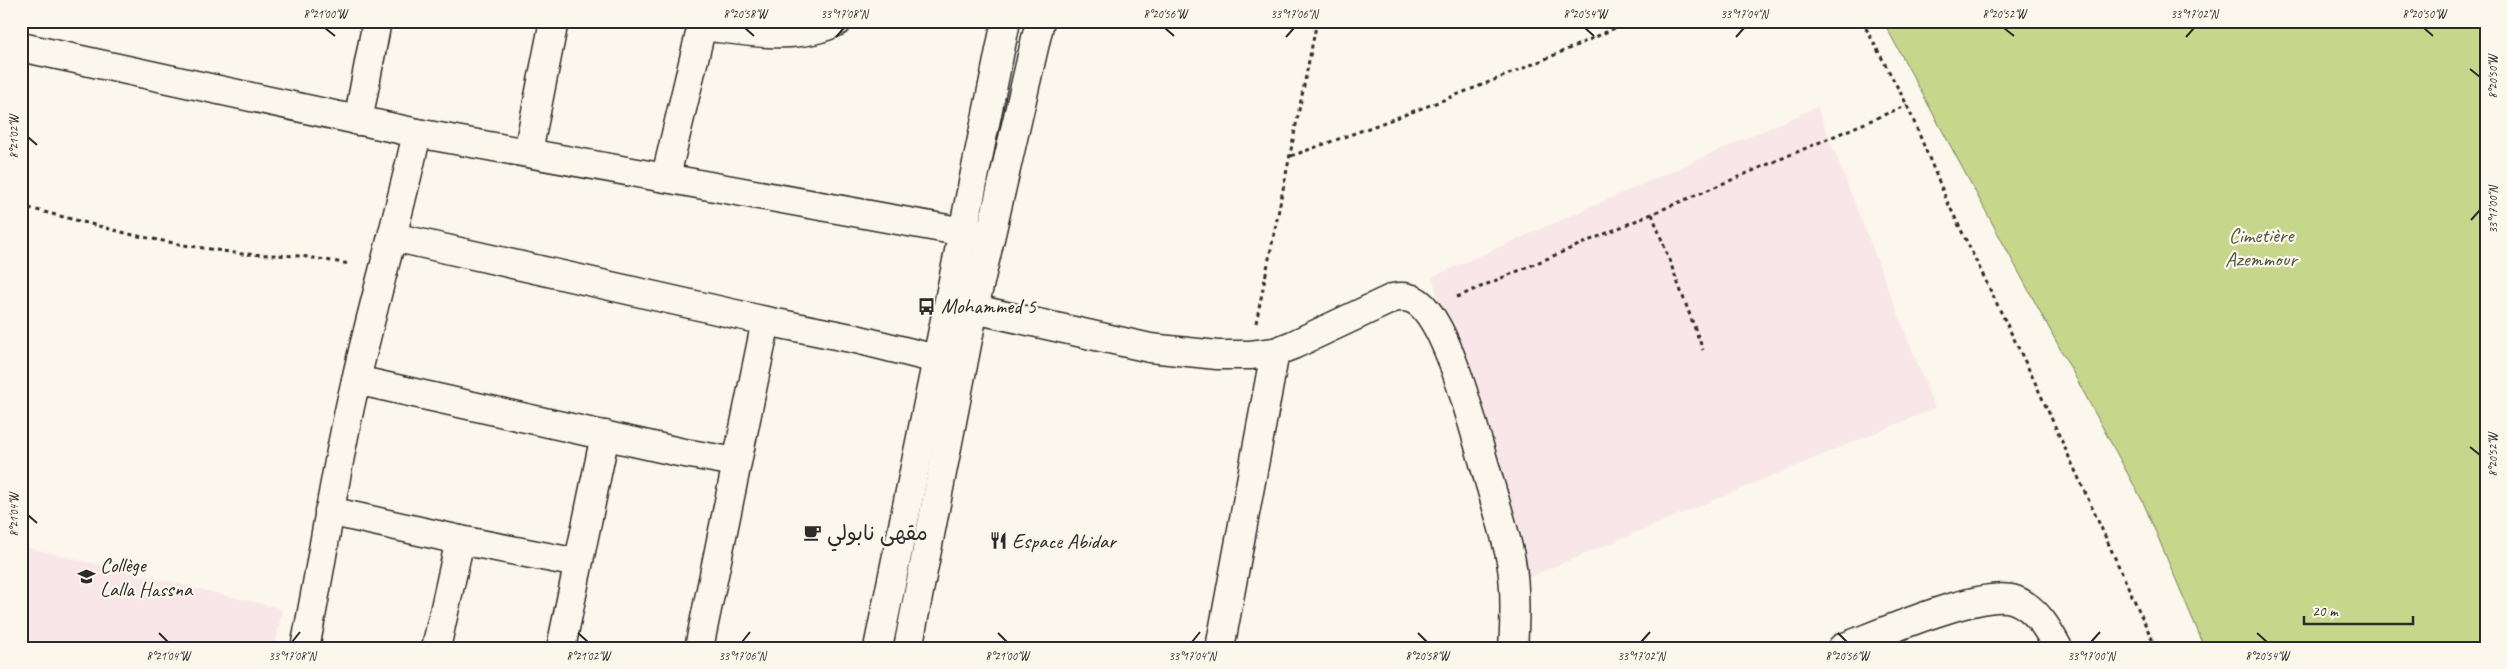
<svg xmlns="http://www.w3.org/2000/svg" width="2507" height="669" font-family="Caveat,'Playpen Sans Arabic',sans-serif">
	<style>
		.built { fill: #f9e6e8 }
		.green { fill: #c6d78c; stroke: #78815c }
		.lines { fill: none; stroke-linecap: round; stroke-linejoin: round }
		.street-casing { stroke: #2b2b2b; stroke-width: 31 }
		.secondary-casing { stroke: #2b2b2b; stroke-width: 31 }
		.path { stroke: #2b2b2b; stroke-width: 3; stroke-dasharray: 4 4; stroke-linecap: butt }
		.street { stroke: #fbf7ec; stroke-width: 28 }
		.secondary { stroke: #fbf7ec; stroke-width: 28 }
		.ticks { fill: none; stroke: #2b2b2b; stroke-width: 2 }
		.labels { text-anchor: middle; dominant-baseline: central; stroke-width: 4.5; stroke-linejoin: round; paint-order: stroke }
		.park-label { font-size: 21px; fill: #525643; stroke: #fbf7ec }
		.poi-label { font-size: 21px; fill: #2b2b2b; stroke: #fbf7ec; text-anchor: start }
		.neatline { fill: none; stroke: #2b2b2b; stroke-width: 2 }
		.ticks-label { font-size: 12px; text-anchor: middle; fill: #2b2b2b }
	</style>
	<rect width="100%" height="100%" fill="#fbf7ec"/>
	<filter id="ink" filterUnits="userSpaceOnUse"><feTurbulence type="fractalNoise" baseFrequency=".02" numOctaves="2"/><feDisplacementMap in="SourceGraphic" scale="10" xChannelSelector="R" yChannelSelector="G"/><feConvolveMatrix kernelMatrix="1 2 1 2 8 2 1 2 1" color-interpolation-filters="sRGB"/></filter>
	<g filter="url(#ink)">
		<g class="built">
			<polygon points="1817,107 1935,408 1524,579 1432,277"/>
			<polygon points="21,546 282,609 275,648 21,648"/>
		</g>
		<polygon class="green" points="1883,21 2486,21 2486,648 2205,648 2143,502"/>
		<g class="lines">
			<defs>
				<g id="street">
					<path d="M702,26C747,31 797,42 838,21"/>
					<polyline points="21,47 417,133 986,236"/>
					<polyline points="358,121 377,21"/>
					<polyline points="528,152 554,21"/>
					<polyline points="666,176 703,21"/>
					<polyline points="393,237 766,321 699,648"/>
					<path d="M952,304L1150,348L1217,355H1250L1275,352L1293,345L1393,298C1407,295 1417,299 1426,310C1453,343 1473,427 1486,470C1494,500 1505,530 1511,561C1516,589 1515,619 1513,648"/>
					<polyline points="766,321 856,339 936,359"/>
					<polyline points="356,380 679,452 736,462"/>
					<polyline points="329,511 460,540 436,648"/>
					<polyline points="460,540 578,563"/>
					<path d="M305,648C323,558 335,468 356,380C375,297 399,216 417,133"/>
					<polyline points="561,648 605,435"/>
					<polyline points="1220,648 1275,352"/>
					<path d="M1842,648C1877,635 1983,588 2015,600C2036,608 2048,629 2058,648"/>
				</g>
				<g id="secondary">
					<path d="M878,648C920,439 964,230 1006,21"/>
					<polyline points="908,648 974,308 1040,21"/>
				</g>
			</defs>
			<use href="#street" class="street-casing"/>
			<use href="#secondary" class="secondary-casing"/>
			<g class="path">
				<polyline points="1862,21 1907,105 1947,201 2033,378 2156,648"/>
				<path d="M1291,156C1406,115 1520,73 1630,21"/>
				<polyline points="21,206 133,235 184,245 242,254 301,256 350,264"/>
				<polyline points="1652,214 1703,350"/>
				<polyline points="1457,297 1907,105"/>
				<polyline points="1256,323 1317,21"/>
			</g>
			<use href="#street" class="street"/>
			<use href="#secondary" class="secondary"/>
		</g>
	</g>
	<path class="ticks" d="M325,28L335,36M745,28L754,36M1165,28L1174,36M1585,28L1594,36M2004,28L2014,36M2424,28L2433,36M836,37L844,28M1286,37L1294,28M1736,37L1744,28M2186,37L2194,28M2470,69L2480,77M28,137L37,145M2471,220L2480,210M2470,447L2480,455M28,515L37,523M159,633L168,642M578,633L588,642M998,633L1007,642M1418,633L1427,642M1838,633L1847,642M2257,633L2267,642M292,642L300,632M742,642L750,632M1192,642L1200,632M1641,642L1650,632M2091,642L2100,632"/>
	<defs>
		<symbol id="bus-bare" viewBox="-9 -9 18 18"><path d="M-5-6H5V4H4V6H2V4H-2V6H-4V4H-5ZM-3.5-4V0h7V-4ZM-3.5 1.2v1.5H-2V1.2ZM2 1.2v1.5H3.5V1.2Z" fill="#2b2b2b" stroke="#fbf7ec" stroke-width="2.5" paint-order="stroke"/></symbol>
		<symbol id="cafe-bare" viewBox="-9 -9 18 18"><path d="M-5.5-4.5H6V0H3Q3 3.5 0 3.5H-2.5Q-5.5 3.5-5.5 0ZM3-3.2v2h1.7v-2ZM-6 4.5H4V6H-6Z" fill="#2b2b2b" stroke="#fbf7ec" stroke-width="2.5" paint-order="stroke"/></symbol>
		<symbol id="restaurant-bare" viewBox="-9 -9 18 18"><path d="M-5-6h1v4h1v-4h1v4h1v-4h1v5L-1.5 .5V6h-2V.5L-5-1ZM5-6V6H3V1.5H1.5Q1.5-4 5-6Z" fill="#2b2b2b" stroke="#fbf7ec" stroke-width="2.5" paint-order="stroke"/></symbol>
		<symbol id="school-bare" viewBox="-9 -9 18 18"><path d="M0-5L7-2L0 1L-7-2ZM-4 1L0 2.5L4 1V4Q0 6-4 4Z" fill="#2b2b2b" stroke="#fbf7ec" stroke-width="2.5" paint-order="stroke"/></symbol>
	</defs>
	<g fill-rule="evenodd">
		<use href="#bus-bare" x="914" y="294" width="25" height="25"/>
		<use href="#cafe-bare" x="800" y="520" width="25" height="25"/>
		<use href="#restaurant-bare" x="986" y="528" width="25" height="25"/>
		<use href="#school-bare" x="74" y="564" width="25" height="25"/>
	</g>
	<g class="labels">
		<g class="park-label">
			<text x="2261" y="235">Cimetière<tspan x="2261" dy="24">Azemmour</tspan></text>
		</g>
		<g class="poi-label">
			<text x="941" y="306">Mohammed 5</text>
			<text x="827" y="533">مقهى نابولي</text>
			<text x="1012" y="541">Espace Abidar</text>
			<text x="100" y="565">Collège<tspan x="100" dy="24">Lalla Hassna</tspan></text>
		</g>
	</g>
	<rect width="2507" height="669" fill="none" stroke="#fbf7ec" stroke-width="55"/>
	<path d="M2304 616v8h109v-8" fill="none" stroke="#2b2b2b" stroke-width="2.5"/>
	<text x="2312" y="616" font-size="15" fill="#2b2b2b" stroke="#fbf7ec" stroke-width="4" paint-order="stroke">20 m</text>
	<rect x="28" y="28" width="2452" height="614" class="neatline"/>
	<g class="ticks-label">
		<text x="325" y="18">8°21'00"W</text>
		<text x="745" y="18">8°20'58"W</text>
		<text x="844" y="18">33°17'08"N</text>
		<text x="1165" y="18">8°20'56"W</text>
		<text x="1294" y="18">33°17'06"N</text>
		<text x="1585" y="18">8°20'54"W</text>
		<text x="1744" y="18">33°17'04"N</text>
		<text x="2004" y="18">8°20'52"W</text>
		<text x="2194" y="18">33°17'02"N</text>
		<text x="2424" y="18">8°20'50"W</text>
		<text transform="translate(2493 77) rotate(-90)" y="4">8°20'50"W</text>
		<text transform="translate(14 137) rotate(-90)" y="4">8°21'02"W</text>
		<text transform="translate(2493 210) rotate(-90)" y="4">33°17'00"N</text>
		<text transform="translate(2493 455) rotate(-90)" y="4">8°20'52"W</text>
		<text transform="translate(14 515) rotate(-90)" y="4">8°21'04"W</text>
		<text x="168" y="660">8°21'04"W</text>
		<text x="292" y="660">33°17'08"N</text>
		<text x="588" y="660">8°21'02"W</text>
		<text x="742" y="660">33°17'06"N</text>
		<text x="1007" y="660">8°21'00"W</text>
		<text x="1192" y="660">33°17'04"N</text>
		<text x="1427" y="660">8°20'58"W</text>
		<text x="1641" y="660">33°17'02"N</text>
		<text x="1847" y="660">8°20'56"W</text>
		<text x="2091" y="660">33°17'00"N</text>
		<text x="2267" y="660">8°20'54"W</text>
	</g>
</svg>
